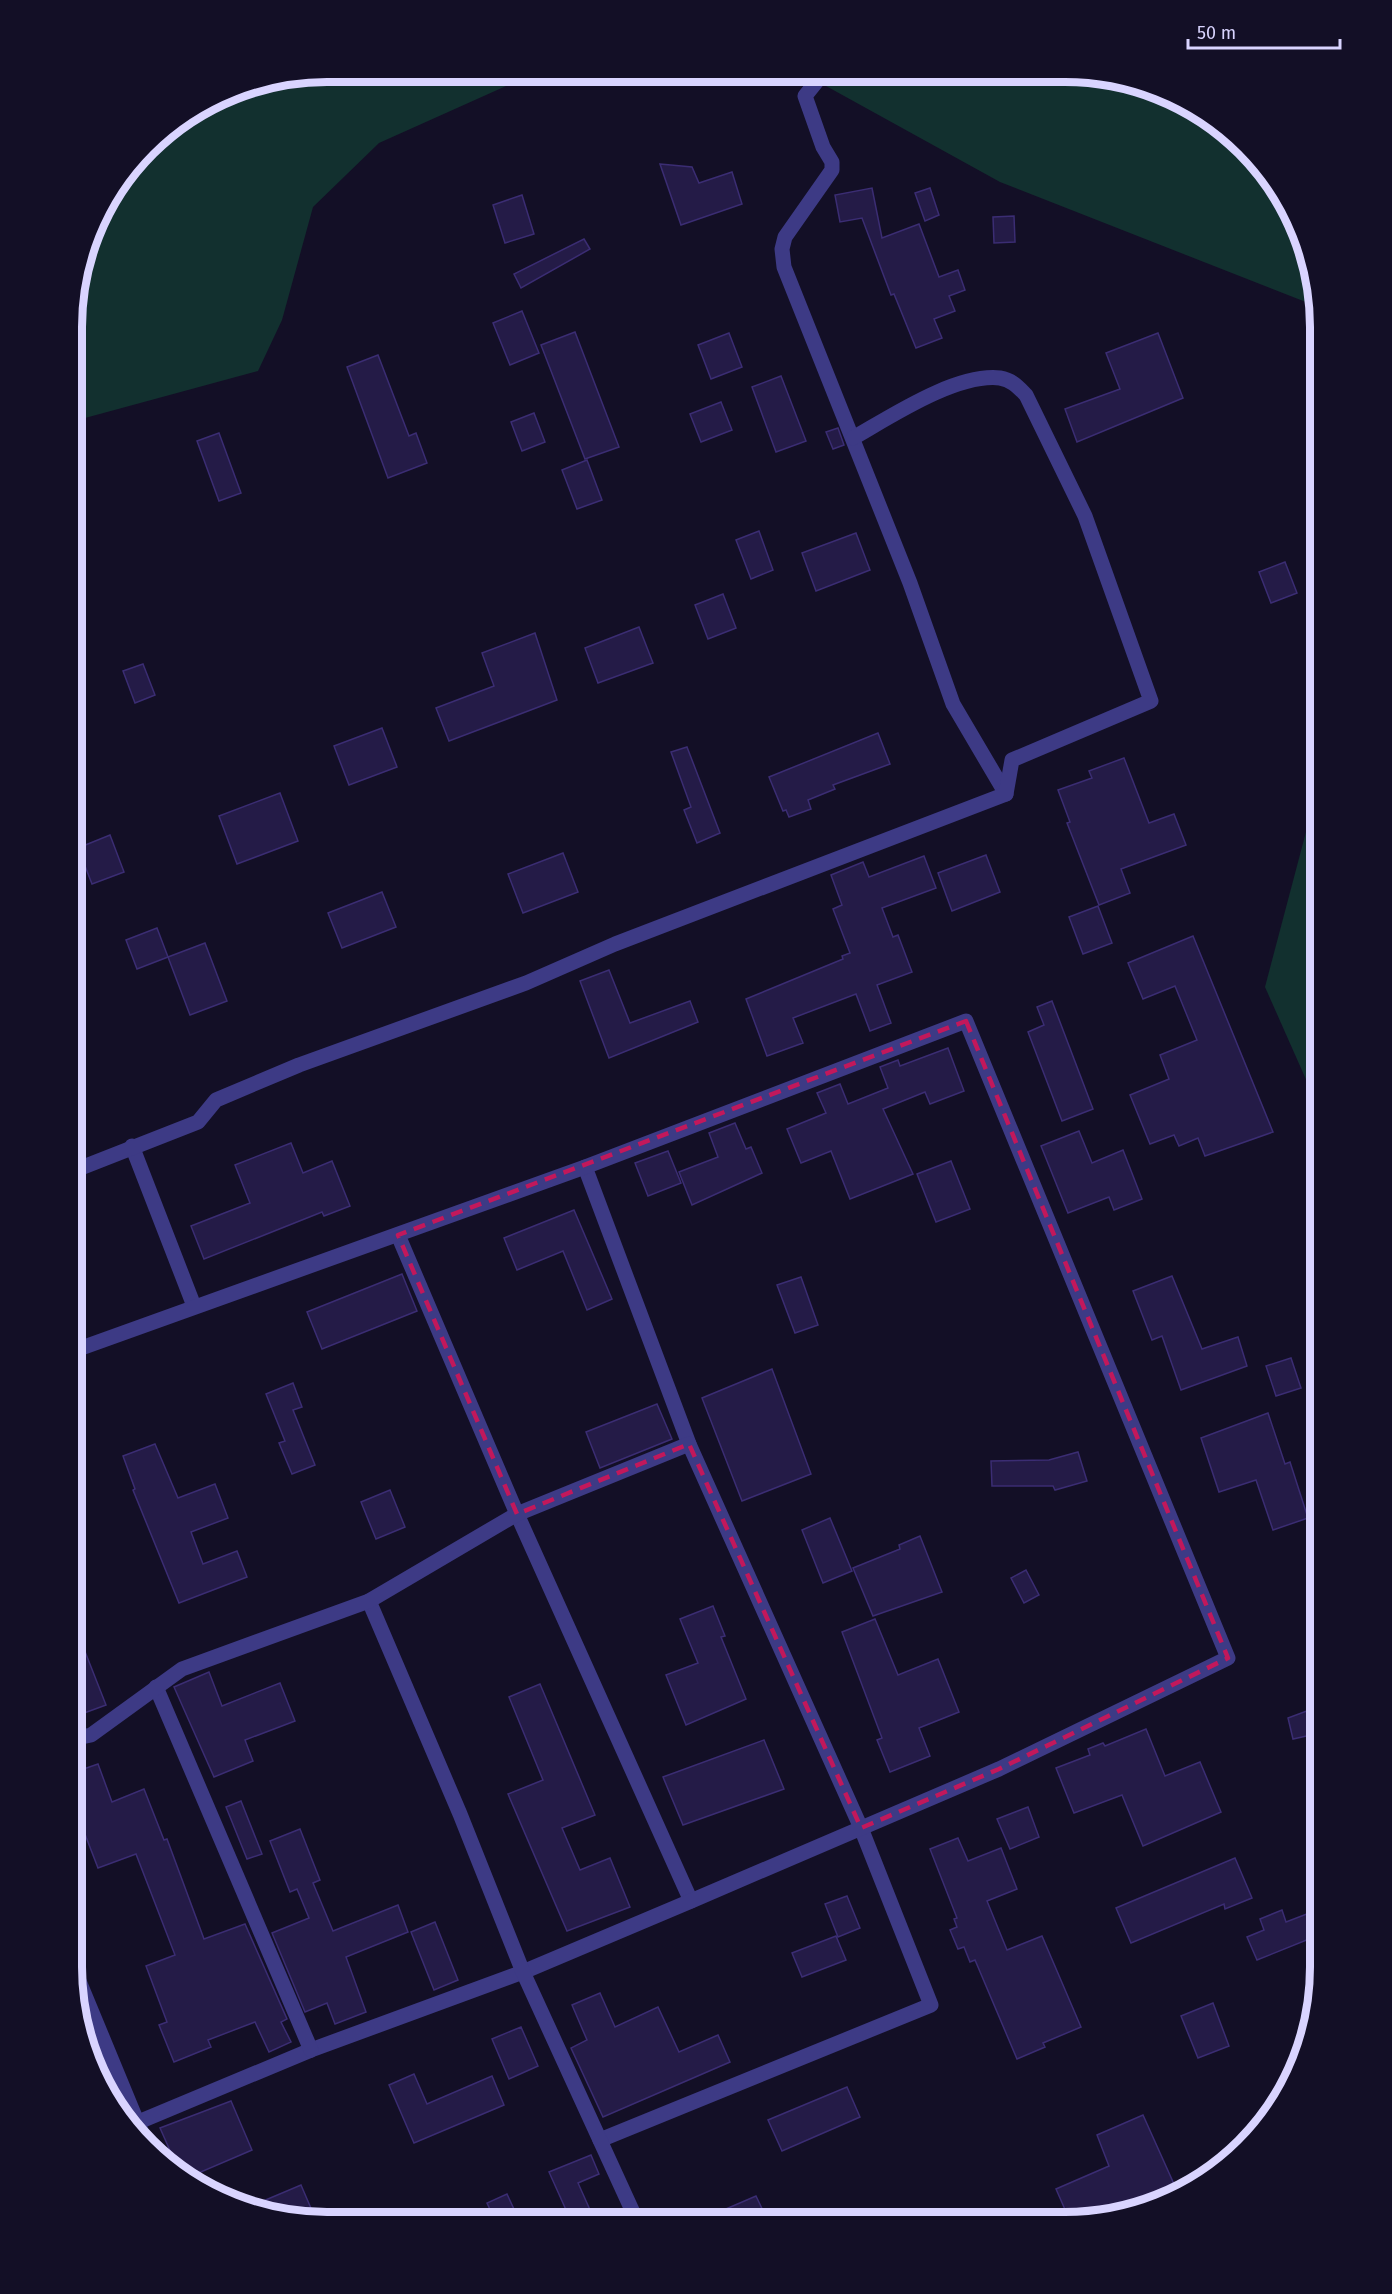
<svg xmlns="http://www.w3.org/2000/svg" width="1392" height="2294" font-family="'Fira Sans',sans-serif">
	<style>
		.green { fill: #12302f }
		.building { fill: #241b47; stroke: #3b2d73; stroke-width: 1.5 }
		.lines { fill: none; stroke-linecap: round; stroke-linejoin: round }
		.street { stroke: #3d3a85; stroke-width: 15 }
		.marked { fill: none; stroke: #c2185b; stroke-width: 4.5; stroke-dasharray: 12 8; stroke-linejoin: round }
		.rim { fill: none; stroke: #d9d4ff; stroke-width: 8 }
	</style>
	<rect width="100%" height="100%" fill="#130f26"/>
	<g class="green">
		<polygon points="328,72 535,73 379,143 313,207 282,320 258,371 74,421 74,295 99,214 159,136 230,91"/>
		<polygon points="769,73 1098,74 1162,92 1220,125 1267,172 1301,230 1316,306 1000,182 817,81"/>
		<polygon points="1320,779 1320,1111 1265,987"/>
	</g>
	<g class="building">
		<polygon points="660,164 692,167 699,183 732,172 742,204 681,225"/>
		<polygon points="872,188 882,238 919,224 939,277 958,270 965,290 949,296 955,311 934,319 942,338 916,348 894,294 891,295 862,218 840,222 835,195"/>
		<polygon points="930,188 939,215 925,221 915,193"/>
		<polygon points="522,195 534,234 505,243 493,205"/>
		<polygon points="1014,216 1015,242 994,243 993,217"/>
		<polygon points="584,239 590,249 521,288 514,274"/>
		<polygon points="522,311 539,353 510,365 493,323"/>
		<polygon points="575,332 619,447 585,459 541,345"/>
		<polygon points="729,333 742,367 711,379 698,345"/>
		<polygon points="1158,333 1183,398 1077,442 1065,409 1120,389 1106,353"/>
		<polygon points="378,355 409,436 416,433 427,463 388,478 347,367"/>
		<polygon points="781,376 806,441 776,452 752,387"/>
		<polygon points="721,402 732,430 701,442 690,414"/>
		<polygon points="534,413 545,442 522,451 511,422"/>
		<polygon points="838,428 844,445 833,449 826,432"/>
		<polygon points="219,433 241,493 219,501 197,441"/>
		<polygon points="587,460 602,500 577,509 562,470"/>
		<polygon points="759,531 773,570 751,579 736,540"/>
		<polygon points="856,533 870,570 816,591 802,553"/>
		<polygon points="1285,562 1297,593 1271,603 1259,572"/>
		<polygon points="723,594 736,628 708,639 695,605"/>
		<polygon points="639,627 653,663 598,683 585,648"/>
		<polygon points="535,633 557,700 449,741 436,708 494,686 482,653"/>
		<polygon points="143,664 155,695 135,703 123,671"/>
		<polygon points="382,728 397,767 349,785 334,746"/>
		<polygon points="878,733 890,764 833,785 835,789 808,800 811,809 789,817 786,810 783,811 769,777"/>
		<polygon points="687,747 720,833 697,843 684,810 691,807 671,752"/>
		<polygon points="1124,758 1149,823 1174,814 1186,845 1121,869 1130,893 1099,905 1067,823 1070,822 1058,790 1092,778 1089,771"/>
		<polygon points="280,793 298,841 237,864 219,816"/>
		<polygon points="110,835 124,872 92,884 78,848"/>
		<polygon points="563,853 578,892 523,913 508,874"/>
		<polygon points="986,855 1000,892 952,911 938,873"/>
		<polygon points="924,856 936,888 882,908 893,937 898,935 912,972 877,985 891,1023 870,1031 856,994 793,1018 803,1043 767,1056 746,999 843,959 842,956 850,953 833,909 842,905 831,875 863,862 869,877"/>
		<polygon points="382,892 396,927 342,948 328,913"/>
		<polygon points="1098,906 1112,943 1083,954 1069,917"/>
		<polygon points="157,928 168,957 137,969 126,940"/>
		<polygon points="1193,936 1273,1132 1205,1156 1198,1138 1179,1146 1174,1135 1150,1144 1130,1095 1169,1079 1160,1055 1197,1040 1175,986 1143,999 1128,963"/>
		<polygon points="205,943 227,1001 190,1015 168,957"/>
		<polygon points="609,970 630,1023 690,1001 698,1022 609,1058 580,981"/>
		<polygon points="1052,1001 1093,1109 1062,1121 1028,1032 1044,1025 1037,1007"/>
		<polygon points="948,1048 964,1091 930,1104 925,1092 883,1109 913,1174 850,1199 831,1151 801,1163 787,1129 826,1113 817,1093 840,1084 848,1104 888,1088 880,1067 898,1060 900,1066"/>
		<polygon points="735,1123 746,1149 751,1147 762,1173 692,1205 679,1172 718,1157 709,1133"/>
		<polygon points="1079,1131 1092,1163 1123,1150 1142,1199 1114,1210 1109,1197 1068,1213 1041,1146"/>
		<polygon points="291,1143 303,1173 332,1161 350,1206 324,1216 322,1212 204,1259 191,1226 250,1203 235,1165"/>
		<polygon points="668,1151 681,1183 648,1196 635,1163"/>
		<polygon points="951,1161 970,1209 936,1222 917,1174"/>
		<polygon points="574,1210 612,1299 587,1310 563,1251 517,1270 504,1238"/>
		<polygon points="402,1274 417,1311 322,1349 307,1312"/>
		<polygon points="1172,1276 1202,1349 1238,1337 1247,1366 1181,1390 1162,1336 1152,1340 1133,1291"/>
		<polygon points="801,1277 818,1325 795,1333 777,1285"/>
		<polygon points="1291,1358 1301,1388 1276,1396 1266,1366"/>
		<polygon points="772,1369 811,1474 742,1501 702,1398"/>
		<polygon points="293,1383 302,1407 293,1410 315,1465 292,1474 279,1443 285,1441 266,1394"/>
		<polygon points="657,1404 672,1439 600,1468 586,1432"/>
		<polygon points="1268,1413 1285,1464 1290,1462 1308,1518 1273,1530 1256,1480 1219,1492 1201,1438"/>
		<polygon points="155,1444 178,1498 215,1484 228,1518 191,1532 203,1564 237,1551 247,1577 179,1603 133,1490 135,1489 123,1456"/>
		<polygon points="1078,1452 1087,1481 1055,1490 1053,1486 992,1486 991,1461 1049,1460"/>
		<polygon points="390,1490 405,1527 376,1539 361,1502"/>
		<polygon points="830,1518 852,1571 823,1583 802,1530"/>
		<polygon points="920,1536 942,1592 873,1616 853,1568 900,1549 899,1545"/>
		<polygon points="1026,1570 1039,1595 1024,1603 1011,1578"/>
		<polygon points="713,1606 725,1636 721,1637 746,1699 686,1725 666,1675 698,1663 680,1619"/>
		<polygon points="875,1619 898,1675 938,1659 959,1712 919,1728 930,1756 890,1772 877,1740 882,1738 842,1632"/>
		<polygon points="84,1649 106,1705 76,1716 72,1707 72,1653"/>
		<polygon points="209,1672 222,1706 280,1683 295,1721 245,1740 253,1761 214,1777 174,1687"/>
		<polygon points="540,1684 595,1815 562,1828 580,1870 610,1858 630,1907 567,1931 508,1794 543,1780 509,1697"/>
		<polygon points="1320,1706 1320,1733 1293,1739 1288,1718"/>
		<polygon points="1146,1729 1165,1776 1200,1762 1221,1812 1143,1846 1122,1795 1074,1813 1056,1768 1090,1755 1088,1749 1103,1743 1105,1746"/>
		<polygon points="764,1740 784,1789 683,1825 663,1777"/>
		<polygon points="98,1764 112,1802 144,1789 164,1840 167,1839 204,1939 245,1924 287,2019 281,2022 291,2042 269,2052 255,2022 208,2040 211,2047 174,2062 159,2025 167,2022 146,1966 175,1955 136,1854 98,1868 76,1811 72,1812 72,1773"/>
		<polygon points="241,1801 262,1854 247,1859 226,1807"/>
		<polygon points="1028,1807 1039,1837 1010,1849 997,1819"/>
		<polygon points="300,1829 320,1880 313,1883 333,1931 398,1905 408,1932 346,1957 366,2012 335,2024 327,2003 305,2012 272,1933 309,1918 297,1889 290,1892 270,1841"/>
		<polygon points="958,1838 968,1861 1001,1848 1017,1889 987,1901 1007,1950 1042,1936 1081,2027 1043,2043 1045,2047 1017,2059 975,1960 970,1962 964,1947 958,1949 950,1930 957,1927 954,1919 957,1918 930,1849"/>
		<polygon points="1235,1858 1252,1898 1225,1909 1224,1904 1131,1943 1116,1908"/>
		<polygon points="847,1896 860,1928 838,1937 825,1904"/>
		<polygon points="1282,1910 1286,1922 1312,1912 1319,1935 1257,1960 1247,1937 1264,1930 1260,1919"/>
		<polygon points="435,1922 458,1980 434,1990 411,1932"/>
		<polygon points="836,1936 846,1960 802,1977 792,1953"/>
		<polygon points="600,1993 615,2027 658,2007 679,2052 718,2035 730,2062 603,2117 571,2048 587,2040 572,2005"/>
		<polygon points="1213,2003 1229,2046 1198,2058 1181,2016"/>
		<polygon points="521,2027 538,2066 509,2079 492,2039"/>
		<polygon points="414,2074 427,2104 492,2076 504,2105 414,2143 389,2085"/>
		<polygon points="847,2087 860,2117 782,2151 768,2120"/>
		<polygon points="231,2101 252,2150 187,2178 180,2173 160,2128"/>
		<polygon points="1143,2115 1178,2193 1162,2203 1128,2209 1125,2202 1092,2217 1070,2221 1056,2189 1109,2166 1097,2135"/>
		<polygon points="591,2155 599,2174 578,2183 595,2221 571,2221 549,2172"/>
		<polygon points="301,2185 316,2220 295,2220 249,2207"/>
		<polygon points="507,2194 519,2220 495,2220 487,2203"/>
		<polygon points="756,2196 768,2221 698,2221"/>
	</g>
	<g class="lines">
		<g class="street">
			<polyline points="815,73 817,81 805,96 823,147 832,162 832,170 785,237 782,249 784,267 910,583 953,704 1006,794"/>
			<polyline points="132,1146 194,1306"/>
			<polyline points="585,1167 689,1444 861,1828 931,2005 600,2140"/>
			<path d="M73,1171L198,1122L216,1100L299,1065L526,983L615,944L1006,794L1012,760L1151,701L1085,516L1026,395C1018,387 1012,380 1000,378C956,373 890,417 853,438"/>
			<polyline points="398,1235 517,1514 691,1901"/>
			<polyline points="73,1351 585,1167 966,1021 1228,1658 999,1769 691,1901 523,1972 311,2050 129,2126"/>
			<polyline points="369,1601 460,1814 523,1972 637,2221"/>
			<polyline points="156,1687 311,2050"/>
			<polyline points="72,1739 91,1735 182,1669 369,1601 517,1514 689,1444"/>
			<polyline points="72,1964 146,2143"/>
		</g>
	</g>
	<path class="marked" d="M966,1021L1228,1658L999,1769L861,1828L689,1444L517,1514L398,1235Z"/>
	<path d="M0 0H1392V2294H0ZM327 82H1065A245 245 0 0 1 1310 327V1967A245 245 0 0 1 1065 2212H327A245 245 0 0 1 82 1967V327A245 245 0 0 1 327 82Z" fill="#130f26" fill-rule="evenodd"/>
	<path class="rim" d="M327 82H1065A245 245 0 0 1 1310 327V1967A245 245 0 0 1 1065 2212H327A245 245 0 0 1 82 1967V327A245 245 0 0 1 327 82Z"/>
	<path d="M1188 39v9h152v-9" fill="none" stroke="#d9d4ff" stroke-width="3"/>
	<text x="1197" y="39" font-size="18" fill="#d9d4ff" stroke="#130f26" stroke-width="4.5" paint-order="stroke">50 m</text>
</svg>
